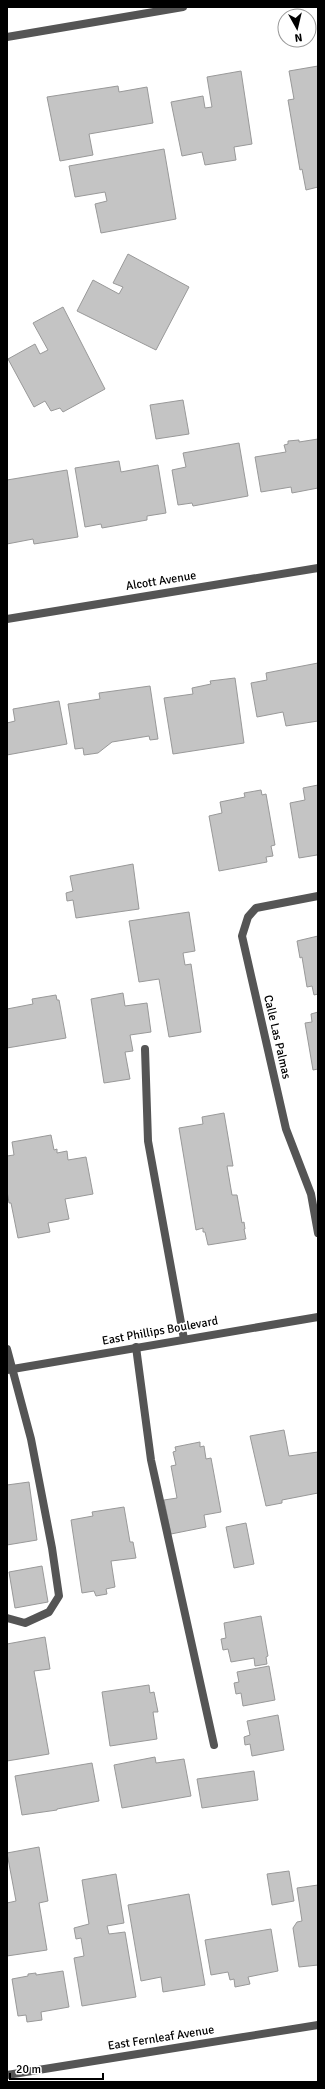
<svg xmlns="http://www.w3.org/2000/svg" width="325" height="2089" font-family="Signika,sans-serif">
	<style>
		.building { fill: #c4c4c4; stroke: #999 }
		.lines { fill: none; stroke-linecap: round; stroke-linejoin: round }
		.service { stroke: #555; stroke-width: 8 }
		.minor { stroke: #555; stroke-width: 8 }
		.tertiary { stroke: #555; stroke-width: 8 }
		.labels { text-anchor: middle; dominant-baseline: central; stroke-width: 3.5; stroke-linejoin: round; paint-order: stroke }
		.street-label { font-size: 12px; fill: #000; stroke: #fff }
	</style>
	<rect width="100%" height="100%" fill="#fff"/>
	<g class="building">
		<polygon points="318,66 318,187 306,190 302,169 300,170 288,100 294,99 289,71"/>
		<polygon points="241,71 252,144 234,147 236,160 205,165 202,152 182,156 171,102 203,96 205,108 212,107 207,77"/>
		<polygon points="118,86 119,92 147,87 153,123 89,134 93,155 60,161 47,97"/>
		<polygon points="164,149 176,219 101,233 95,204 107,201 105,192 75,197 69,166"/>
		<polygon points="128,254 189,287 156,350 77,311 93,280 119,294 123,287 113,283"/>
		<polygon points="63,307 105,389 63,412 60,408 51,411 45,401 34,407 8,359 35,344 40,354 48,350 33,323"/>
		<polygon points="183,400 189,434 156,439 150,405"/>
		<polygon points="318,439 318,488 292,493 291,487 261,492 255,457 286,452 284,445 288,444 288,441 299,440 299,442"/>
		<polygon points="239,443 248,496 193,506 192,503 178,505 172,470 186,467 183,453"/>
		<polygon points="119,461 121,472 158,465 166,513 147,516 147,520 102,528 101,524 85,527 75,468"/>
		<polygon points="67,470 78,537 34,544 33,539 7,544 7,480"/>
		<polygon points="318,663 318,721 286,726 283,712 257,717 251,683 267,680 266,673"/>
		<polygon points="235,678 244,743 173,754 164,698 193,694 192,688 211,684 210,681"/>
		<polygon points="150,686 158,739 150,740 149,736 112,742 98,753 84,755 83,748 75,749 68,704 100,699 99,693"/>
		<polygon points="59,701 67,744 7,755 7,723 15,721 13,709"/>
		<polygon points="318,785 318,853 317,855 299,858 290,803 305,800 303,788"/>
		<polygon points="261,790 262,795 266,794 275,845 271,846 273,856 266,857 267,862 219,871 209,816 222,813 220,802 245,797 244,793"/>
		<polygon points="133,864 139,909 76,918 73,900 67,901 66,893 73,891 70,876"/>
		<polygon points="189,912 195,951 183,953 185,965 191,964 201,1032 169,1037 159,979 139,982 129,921"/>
		<polygon points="318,936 318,994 314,995 312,986 307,987 302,957 300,958 297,941"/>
		<polygon points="123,993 125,1006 147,1003 151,1032 130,1035 133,1051 125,1052 130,1079 104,1083 91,999"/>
		<polygon points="56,995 57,1000 59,1000 66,1038 7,1048 7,1009 33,1004 32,999"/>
		<polygon points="318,1012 318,1069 313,1070 305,1023 312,1022 311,1014"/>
		<polygon points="224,1113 233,1166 227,1166 232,1195 237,1195 242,1223 244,1222 245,1229 244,1229 246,1239 208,1245 205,1232 203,1232 203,1228 196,1230 179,1128 203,1124 202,1117"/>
		<polygon points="51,1135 54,1150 57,1149 57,1153 67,1151 68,1160 86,1157 93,1194 65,1199 69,1219 48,1223 50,1232 18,1238 11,1203 9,1203 7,1191 7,1156 14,1155 12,1142"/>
		<polygon points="284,1430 289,1456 318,1452 318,1493 282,1500 282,1503 266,1506 250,1436"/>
		<polygon points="200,1442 200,1447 204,1446 206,1459 211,1458 221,1512 204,1515 206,1527 171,1534 164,1500 177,1498 171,1466 176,1465 173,1452 176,1451 175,1447"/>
		<polygon points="29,1482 37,1540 7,1545 7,1485"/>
		<polygon points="124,1507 130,1542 133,1542 136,1558 111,1561 115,1587 106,1589 107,1594 96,1596 94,1591 82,1593 71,1520 93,1516 92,1512"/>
		<polygon points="246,1523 254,1564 234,1568 226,1527"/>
		<polygon points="42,1566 48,1602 15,1608 9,1572"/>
		<polygon points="261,1616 268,1656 266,1657 267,1664 255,1666 254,1658 231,1662 228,1649 223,1650 221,1639 226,1638 224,1623"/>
		<polygon points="45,1637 50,1669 34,1671 49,1754 7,1761 7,1644"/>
		<polygon points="269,1666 275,1700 243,1706 241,1693 236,1694 234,1683 239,1682 237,1672"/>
		<polygon points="149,1685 150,1693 154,1692 158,1712 153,1712 157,1739 110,1746 102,1692"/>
		<polygon points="278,1715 284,1750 252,1756 250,1744 245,1745 244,1737 250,1735 247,1721"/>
		<polygon points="155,1757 156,1763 184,1759 191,1796 122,1808 114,1765"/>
		<polygon points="92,1763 99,1801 57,1809 57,1810 22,1815 15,1776"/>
		<polygon points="254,1771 258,1800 202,1808 197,1779"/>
		<polygon points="39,1847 48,1901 39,1903 47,1950 7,1956 7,1903 16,1901 7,1853"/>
		<polygon points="289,1871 294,1901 272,1905 267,1874"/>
		<polygon points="116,1874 124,1923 107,1926 109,1934 125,1932 136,1997 82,2006 74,1958 84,1956 81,1938 76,1939 74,1928 89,1924 82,1880"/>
		<polygon points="318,1885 318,1965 299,1967 293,1928 297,1922 302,1921 297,1888"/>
		<polygon points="189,1894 205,1985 163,1992 161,1977 141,1981 128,1905"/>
		<polygon points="271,1929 278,1971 248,1977 250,1984 235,1987 234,1979 230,1980 228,1972 211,1975 205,1940"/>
		<polygon points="63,1971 69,2007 41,2012 42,2020 27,2022 26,2015 18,2016 12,1979 28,1976 28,1974 36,1973 36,1975"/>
	</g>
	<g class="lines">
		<g class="service">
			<polyline points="145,1049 148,1141 184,1339"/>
			<polyline points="136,1347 151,1460 214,1745"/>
			<polyline points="7,1349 31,1439 52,1548 59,1596 49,1612 25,1623 7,1618"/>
		</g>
		<g class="minor">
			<polyline points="7,37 183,7"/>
			<polyline points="7,619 318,568"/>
			<polyline points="318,896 256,908 248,917 242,936 286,1129 311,1194 318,1233"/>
			<polyline points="7,2075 318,2025"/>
		</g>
		<polyline class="tertiary" points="7,1370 318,1317"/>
	</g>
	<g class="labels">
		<g class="street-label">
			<text transform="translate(161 581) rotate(-9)">Alcott Avenue</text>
			<text transform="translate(277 1037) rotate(77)">Calle Las Palmas</text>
			<text transform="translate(160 1331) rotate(-10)">East Phillips Boulevard</text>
			<text transform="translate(161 2038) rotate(-9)">East Fernleaf Avenue</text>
		</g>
	</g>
	<rect width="325" height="2089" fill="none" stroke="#000000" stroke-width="16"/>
	<g transform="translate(297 28) rotate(172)"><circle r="19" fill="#ffffff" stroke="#999999"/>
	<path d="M0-3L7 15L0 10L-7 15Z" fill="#000000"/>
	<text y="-6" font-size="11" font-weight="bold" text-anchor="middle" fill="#000000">N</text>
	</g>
	<path d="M10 2073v6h93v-6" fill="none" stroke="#000000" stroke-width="2"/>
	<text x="16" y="2073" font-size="12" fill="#000000" stroke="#ffffff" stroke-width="3" paint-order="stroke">20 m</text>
</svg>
